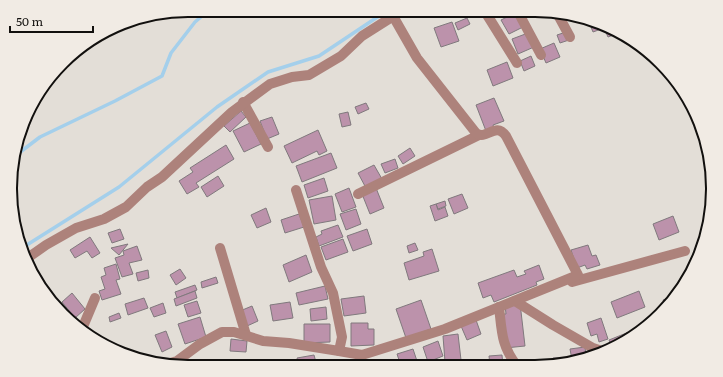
<svg xmlns="http://www.w3.org/2000/svg" width="723" height="377" font-family="Literata,serif">
	<style>
		.lines { fill: none; stroke-linecap: round; stroke-linejoin: round }
		.stream { stroke: #a4cfeb; stroke-width: 3.5 }
		.building { fill: #bc92ab; stroke: #80797d }
		.minor { stroke: #ad827b; stroke-width: 10 }
		.rim { fill: none; stroke: #12100e; stroke-width: 2 }
	</style>
	<rect width="100%" height="100%" fill="#e3ded7"/>
	<g class="lines">
		<g class="stream">
			<polyline points="15,156 40,137 115,101 162,76 171,53 195,22 209,10"/>
			<polyline points="22,248 119,187 217,107 268,72 319,56 388,10"/>
		</g>
	</g>
	<g class="building">
		<polygon points="515,13 523,27 509,34 501,20"/>
		<polygon points="467,18 470,24 458,30 455,23"/>
		<polygon points="452,22 459,41 441,47 434,28"/>
		<polygon points="589,22 614,29 619,33 608,37 604,28 593,32"/>
		<polygon points="566,32 569,40 560,43 557,35"/>
		<polygon points="528,33 534,47 518,54 512,39"/>
		<polygon points="554,43 560,57 546,63 540,49"/>
		<polygon points="531,56 535,66 524,71 520,61"/>
		<polygon points="507,62 513,78 493,86 487,70"/>
		<polygon points="494,98 504,121 493,125 494,128 486,131 476,105"/>
		<polygon points="366,103 369,109 358,114 355,107"/>
		<polygon points="241,111 246,117 230,132 224,126"/>
		<polygon points="348,112 351,125 342,127 339,114"/>
		<polygon points="272,117 279,134 267,139 260,121"/>
		<polygon points="250,123 261,144 244,152 233,131"/>
		<polygon points="318,130 327,151 319,155 317,151 292,163 284,146"/>
		<polygon points="226,145 234,159 196,183 199,187 187,194 179,181 193,172 190,168"/>
		<polygon points="410,148 415,156 403,164 398,156"/>
		<polygon points="331,153 337,168 302,182 296,166"/>
		<polygon points="395,159 398,168 385,173 381,164"/>
		<polygon points="374,165 382,179 366,188 358,173"/>
		<polygon points="218,176 224,186 207,197 201,187"/>
		<polygon points="324,178 328,191 308,198 304,185"/>
		<polygon points="349,188 356,207 342,212 335,194"/>
		<polygon points="376,188 384,208 370,214 362,194"/>
		<polygon points="462,194 468,208 454,214 448,199"/>
		<polygon points="332,196 336,220 314,224 309,200"/>
		<polygon points="445,201 446,206 438,209 436,204"/>
		<polygon points="436,204 438,210 445,207 448,216 435,221 430,206"/>
		<polygon points="266,208 271,222 257,228 251,215"/>
		<polygon points="356,209 361,224 346,230 340,214"/>
		<polygon points="299,214 304,227 285,233 281,220"/>
		<polygon points="673,216 679,232 659,240 653,224"/>
		<polygon points="338,225 343,237 319,246 316,237 322,234 321,231"/>
		<polygon points="120,229 124,239 112,243 108,233"/>
		<polygon points="367,229 372,244 353,251 347,236"/>
		<polygon points="90,237 100,253 92,258 87,251 75,258 70,250"/>
		<polygon points="343,239 348,252 326,260 321,247"/>
		<polygon points="415,243 418,250 409,253 407,246"/>
		<polygon points="128,244 119,255 111,248"/>
		<polygon points="588,245 592,256 596,255 600,265 587,269 585,265 577,268 571,250"/>
		<polygon points="137,246 142,260 129,263 133,274 122,277 115,258 124,255 123,251"/>
		<polygon points="432,249 439,271 409,280 404,263 424,256 423,252"/>
		<polygon points="306,255 312,272 289,282 283,265"/>
		<polygon points="116,264 120,279 116,280 121,294 102,300 99,291 105,289 101,277 106,275 104,268"/>
		<polygon points="539,265 544,279 536,282 537,285 494,302 491,295 483,298 478,283 514,270 517,277 526,274 524,271"/>
		<polygon points="180,269 186,278 176,285 170,275"/>
		<polygon points="148,270 149,278 138,281 136,273"/>
		<polygon points="216,277 218,283 202,288 201,282"/>
		<polygon points="195,285 197,290 177,298 175,292"/>
		<polygon points="325,286 328,299 299,305 296,293"/>
		<polygon points="195,291 197,298 176,306 174,299"/>
		<polygon points="639,291 645,307 617,318 611,302"/>
		<polygon points="72,293 85,309 75,318 62,302"/>
		<polygon points="676,295 669,306 666,308 663,300"/>
		<polygon points="364,296 366,313 344,316 341,299"/>
		<polygon points="144,298 148,308 128,315 125,304"/>
		<polygon points="421,300 431,329 406,338 396,309"/>
		<polygon points="197,301 201,313 188,317 184,305"/>
		<polygon points="290,302 293,318 273,321 270,305"/>
		<polygon points="163,303 166,313 154,317 150,308"/>
		<polygon points="520,303 525,346 505,348 501,314 506,314 505,305"/>
		<polygon points="252,306 258,321 247,326 240,311"/>
		<polygon points="326,307 327,319 311,321 310,309"/>
		<polygon points="119,313 121,318 110,322 109,317"/>
		<polygon points="200,317 206,337 185,344 178,324"/>
		<polygon points="601,318 608,339 599,342 597,334 591,336 587,323"/>
		<polygon points="476,320 481,334 467,340 461,326"/>
		<polygon points="351,323 368,323 368,329 374,329 374,345 351,346"/>
		<polygon points="304,324 330,324 330,342 304,343"/>
		<polygon points="166,331 172,347 162,352 155,335"/>
		<polygon points="629,332 631,338 611,345 609,340"/>
		<polygon points="458,334 461,360 445,362 443,336"/>
		<polygon points="231,339 247,341 246,352 230,351"/>
		<polygon points="438,341 443,356 428,362 423,347"/>
		<polygon points="585,347 586,355 572,360 570,349"/>
		<polygon points="413,349 418,364 411,366 401,366 397,354"/>
		<polygon points="314,355 317,366 299,366 297,358"/>
		<polygon points="502,355 503,366 490,366 489,356"/>
		<polygon points="553,358 565,358 565,363 558,365 553,365"/>
		<polygon points="384,361 386,366 368,366"/>
	</g>
	<g class="lines">
		<g class="minor">
			<polyline points="484,10 517,63"/>
			<polyline points="517,10 541,55"/>
			<polyline points="557,13 570,37"/>
			<polyline points="243,102 268,147"/>
			<polyline points="358,194 479,135"/>
			<polyline points="220,248 246,335"/>
			<polyline points="26,259 46,245 76,228 104,219 126,207 147,187 162,177 232,112 270,84 292,77 309,75 341,56 362,36 403,10"/>
			<polyline points="572,282 685,251"/>
			<polyline points="515,301 553,325 593,348 599,350"/>
			<path d="M499,307C502,332 501,345 517,366"/>
			<polyline points="82,329 95,298"/>
			<path d="M339,351L362,355L445,329L578,275L506,136C495,121 487,141 476,133L417,58L393,16"/>
			<polyline points="167,364 177,361 200,344 222,332 234,332 263,341 289,343 339,351 342,337 333,293 321,267 296,190"/>
		</g>
	</g>
	<path d="M0 0H723V377H0ZM188 17H535A171 171 0 0 1 706 188V189A171 171 0 0 1 535 360H188A171 171 0 0 1 17 189V188A171 171 0 0 1 188 17Z" fill="#f1ebe4" fill-rule="evenodd"/>
	<path class="rim" d="M188 17H535A171 171 0 0 1 706 188V189A171 171 0 0 1 535 360H188A171 171 0 0 1 17 189V188A171 171 0 0 1 188 17Z"/>
	<path d="M10 26v6h83v-6" fill="none" stroke="#12100e" stroke-width="2"/>
	<text x="16" y="26" font-size="12" fill="#12100e" stroke="#f1ebe4" stroke-width="3" paint-order="stroke">50 m</text>
</svg>
